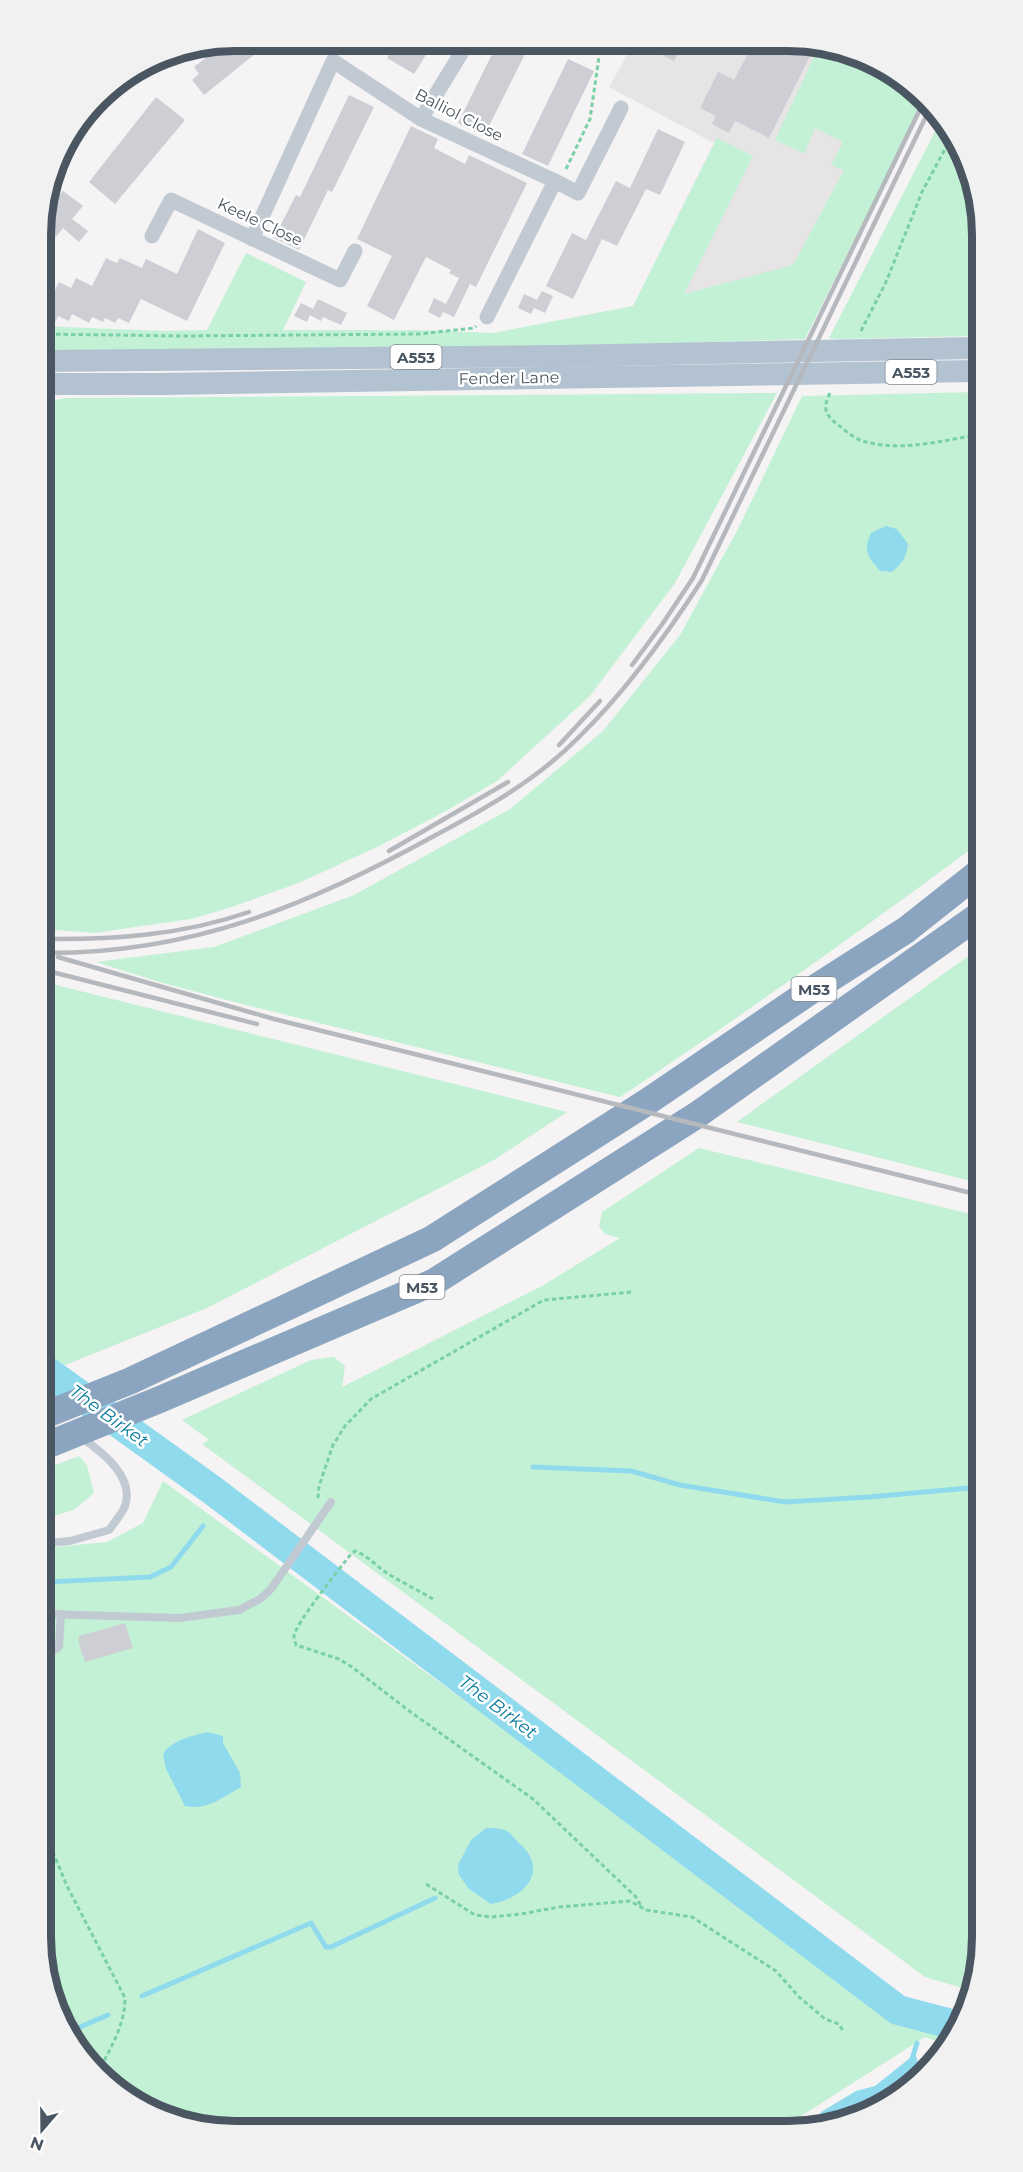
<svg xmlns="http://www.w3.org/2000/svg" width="1023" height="2172" font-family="Montserrat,sans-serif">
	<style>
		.education { fill: #e6e4e5 }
		.green { fill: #c3f1d5 }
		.water { fill: #90daee }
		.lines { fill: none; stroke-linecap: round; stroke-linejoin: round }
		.stream { stroke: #90daee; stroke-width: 5 }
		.river { stroke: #90daee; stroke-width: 30 }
		.building { fill: #cdcfd5 }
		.path { stroke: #7ad0a6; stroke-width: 3; stroke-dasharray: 4.5 3; stroke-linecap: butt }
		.service { stroke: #c1cad2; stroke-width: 8 }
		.minor { stroke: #c1cad2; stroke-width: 15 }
		.primary { stroke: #b3c2d1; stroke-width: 22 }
		.motorway { stroke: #8ba5c1; stroke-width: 27 }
		.rail { stroke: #b5b8bd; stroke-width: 4.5 }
		.labels { text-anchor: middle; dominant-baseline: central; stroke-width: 5; stroke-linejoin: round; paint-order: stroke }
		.shield { fill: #fff; stroke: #808990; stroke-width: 1.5 }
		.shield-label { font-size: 15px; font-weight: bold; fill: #4a5661 }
		.street-label { font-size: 16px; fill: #4a5661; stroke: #fff }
		.water-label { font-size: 18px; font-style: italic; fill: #0c7c9b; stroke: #fff }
		.rim { fill: none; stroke: #4a5661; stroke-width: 8 }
	</style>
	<rect width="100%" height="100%" fill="#f5f3f3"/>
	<polygon class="education" points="609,43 825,44 893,77 793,266 702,291 633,306 714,143 609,87 627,55 608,45"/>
	<g class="green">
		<polygon points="820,44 825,44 916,89 925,98 805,339 624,345 41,351 41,326 164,331 207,330 246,253 306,282 283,330 419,330 493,333 633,306 717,138 753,156 684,294 793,265 844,170 831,165 843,142 815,128 804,154 775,140"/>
		<polygon points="942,118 950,127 976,184 976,336 839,339 829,338"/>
		<path d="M977,392L978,844C860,931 742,1016 620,1097L238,1003L159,982L96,962L214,947L354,895L510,809L603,731L680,635L738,529L802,396Z"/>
		<polygon points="777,393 675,583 590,696 497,781 446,811 379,846 301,882 232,907 191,919 94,933 43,929 42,403 65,398"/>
		<polygon points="978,949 979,1183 737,1122"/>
		<polygon points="44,982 567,1112 494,1160 207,1308 45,1373"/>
		<polygon points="699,1148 979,1216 982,1950 972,1991 925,1977 202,1444 209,1440 182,1420 311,1360 334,1357 345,1366 342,1387 542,1286 620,1238 605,1234 599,1226 602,1212"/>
		<polygon points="79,1456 87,1465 94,1493 74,1510 46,1518 45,1469"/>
		<polygon points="163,1481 895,2014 956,2031 947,2045 925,2037 787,2125 198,2128 107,2083 67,2034 47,1988 46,1548 107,1542 143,1523"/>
	</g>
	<g class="water">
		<path d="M886,526L897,529L908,544C907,557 902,563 892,572L880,571C868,556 863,552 871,533Z"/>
		<path d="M207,1732L223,1736V1743L240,1773L241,1787C223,1797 207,1811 185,1806L166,1769L163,1754C172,1740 192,1736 207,1732Z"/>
		<path d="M486,1828C491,1828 500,1828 505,1830C510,1832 515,1839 519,1843C551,1871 523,1899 491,1904L469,1889L459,1875L458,1865L471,1840Z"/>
		<path d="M915,2054L920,2067C902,2092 871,2114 841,2124C832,2127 821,2125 813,2125L821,2112L856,2091L875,2086Z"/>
	</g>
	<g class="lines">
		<g class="stream">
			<polyline points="533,1467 631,1471 680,1485 785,1502 869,1497 980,1487"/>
			<polyline points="209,1501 212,1490"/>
			<polyline points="46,1582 150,1577 171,1567 203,1526"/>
			<polyline points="142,1996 311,1923 326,1947 331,1947 435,1898"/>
			<polyline points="66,2033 108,2015"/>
			<polyline points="912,2059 917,2043"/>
		</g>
		<polyline class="river" points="45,1370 212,1490 898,2010 959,2026"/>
	</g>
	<g class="building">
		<polygon points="235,40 243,41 255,54 204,95 192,80 199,74 194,67 224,43"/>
		<polygon points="396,42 434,42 414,74 387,58"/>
		<polygon points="498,42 531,42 484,136 458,123"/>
		<polygon points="639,43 683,43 674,61"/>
		<polygon points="753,44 816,44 769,138 735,121 729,133 712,124 716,116 700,108 718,72 734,80"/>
		<polygon points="568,59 594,71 548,166 522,154"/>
		<polygon points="349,95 374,107 332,192 328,190 299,250 274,238 296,195 300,197"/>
		<polygon points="156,97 185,120 115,204 89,182"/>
		<polygon points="411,126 438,139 434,148 465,164 469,155 527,183 476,287 470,284 454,317 443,312 440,318 428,312 434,298 446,304 459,278 449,273 451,270 426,257 394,320 367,306 392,256 357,239"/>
		<polygon points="658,129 685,142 660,195 646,189 617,246 602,239 573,299 546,286 572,233 586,240 616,181 630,188"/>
		<polygon points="63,191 83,206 72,219 88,231 79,242 63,228 51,243 41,235 41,222 42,217"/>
		<polygon points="198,229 225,243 187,321 141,299 129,323 118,318 115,323 105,318 103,322 92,317 89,323 72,314 69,321 58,316 55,322 41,315 41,300 48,304 59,282 71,288 76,278 92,286 106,258 117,263 120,258 142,268 146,259 177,274"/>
		<polygon points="542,291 553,296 545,313 534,308 531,314 518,308 524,294 537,300"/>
		<polygon points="318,299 347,313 341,325 323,317 321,321 310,315 307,322 294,316 301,303 313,309"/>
		<polygon points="125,1623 133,1648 85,1662 79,1644 79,1636"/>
	</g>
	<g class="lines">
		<g class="path">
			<polyline points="566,169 590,119 601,43"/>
			<polyline points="861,331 886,282 922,192 953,134"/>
			<polyline points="41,334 183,336 418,334 474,328 476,326"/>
			<path d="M830,393C823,407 824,414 837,424C844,429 852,437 860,440C897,453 940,441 977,435"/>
			<polyline points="318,1498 319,1486 333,1445 345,1426 371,1399 544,1300 632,1292"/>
			<path d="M433,1599C418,1590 401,1582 387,1573C376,1566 367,1555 355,1551L351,1554C341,1567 295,1624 294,1636C294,1639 295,1642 296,1645L339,1659L352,1667L412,1713L533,1799L636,1897L641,1906"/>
			<path d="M47,1838L67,1886L125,1998C125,2026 110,2048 98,2073"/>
			<polyline points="426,1884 475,1915 492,1917 521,1914 559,1907 630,1901 646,1910 692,1917 776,1971 799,1997 825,2019 839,2024 843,2031"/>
		</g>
		<g class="service">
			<path d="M46,1543L70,1541L109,1530C114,1523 122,1514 125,1506C135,1477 102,1452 82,1438"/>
			<polyline points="46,1614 179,1618 239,1610 260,1599 271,1589 331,1502"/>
			<polyline points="46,1655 59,1647 61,1614"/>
		</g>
		<g class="minor">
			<polyline points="421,119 468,42"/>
			<polyline points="152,236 171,200 340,280 355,251"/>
			<polyline points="252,239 333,61 421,119 555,181"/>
			<polyline points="487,317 555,181 578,193 621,108"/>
		</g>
		<g class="primary">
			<polyline points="41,361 560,356 976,348"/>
			<polyline points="42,384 161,384 976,371"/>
		</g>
		<g class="motorway">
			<polyline points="45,1415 130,1381 432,1239 647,1102 812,990 906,930 978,873"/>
			<polyline points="45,1446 161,1399 434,1282 697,1115 978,916"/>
		</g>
		<g class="rail">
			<polyline points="632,665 663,623 693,578 925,99"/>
			<polyline points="559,745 600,701"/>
			<polyline points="389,851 508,782"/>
			<path d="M43,939C112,940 183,935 249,912"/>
			<path d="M44,953C191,954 307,906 434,836C485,809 538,779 579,737C627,690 666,636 702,580L931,106"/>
			<polyline points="58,957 274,1019 979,1195"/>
			<polyline points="44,970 257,1024"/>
		</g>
	</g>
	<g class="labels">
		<g class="shield">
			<rect x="390.5" y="345" width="51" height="24" rx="4.5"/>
			<rect x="885.5" y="360" width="51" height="24" rx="4.5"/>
			<rect x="791.5" y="977" width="45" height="24" rx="4.5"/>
			<rect x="399.5" y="1275" width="45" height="24" rx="4.5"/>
		</g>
		<g class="shield-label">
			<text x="416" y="357">A553</text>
			<text x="911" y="372">A553</text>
			<text x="814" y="989">M53</text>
			<text x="422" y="1287">M53</text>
		</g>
		<g class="street-label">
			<text transform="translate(459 115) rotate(27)">Balliol Close</text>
			<text transform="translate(260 222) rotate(25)">Keele Close</text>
			<text transform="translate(509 378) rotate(-1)">Fender Lane</text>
		</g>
		<g class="water-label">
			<text transform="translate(109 1416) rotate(36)">The Birket</text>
			<text transform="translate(498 1707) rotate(37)">The Birket</text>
		</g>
	</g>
	<path d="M0 0H1023V2172H0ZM235 51H788A184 184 0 0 1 972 235V1937A184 184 0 0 1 788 2121H235A184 184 0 0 1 51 1937V235A184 184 0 0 1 235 51Z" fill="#f1f1f2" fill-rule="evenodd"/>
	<path class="rim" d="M235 51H788A184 184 0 0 1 972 235V1937A184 184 0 0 1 788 2121H235A184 184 0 0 1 51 1937V235A184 184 0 0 1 235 51Z"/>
	<g transform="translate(42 2130) rotate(200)" stroke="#ffffff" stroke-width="4.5" paint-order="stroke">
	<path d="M0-4.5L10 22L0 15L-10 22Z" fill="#4a5661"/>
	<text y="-9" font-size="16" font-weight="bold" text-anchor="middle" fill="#4a5661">N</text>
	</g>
</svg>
